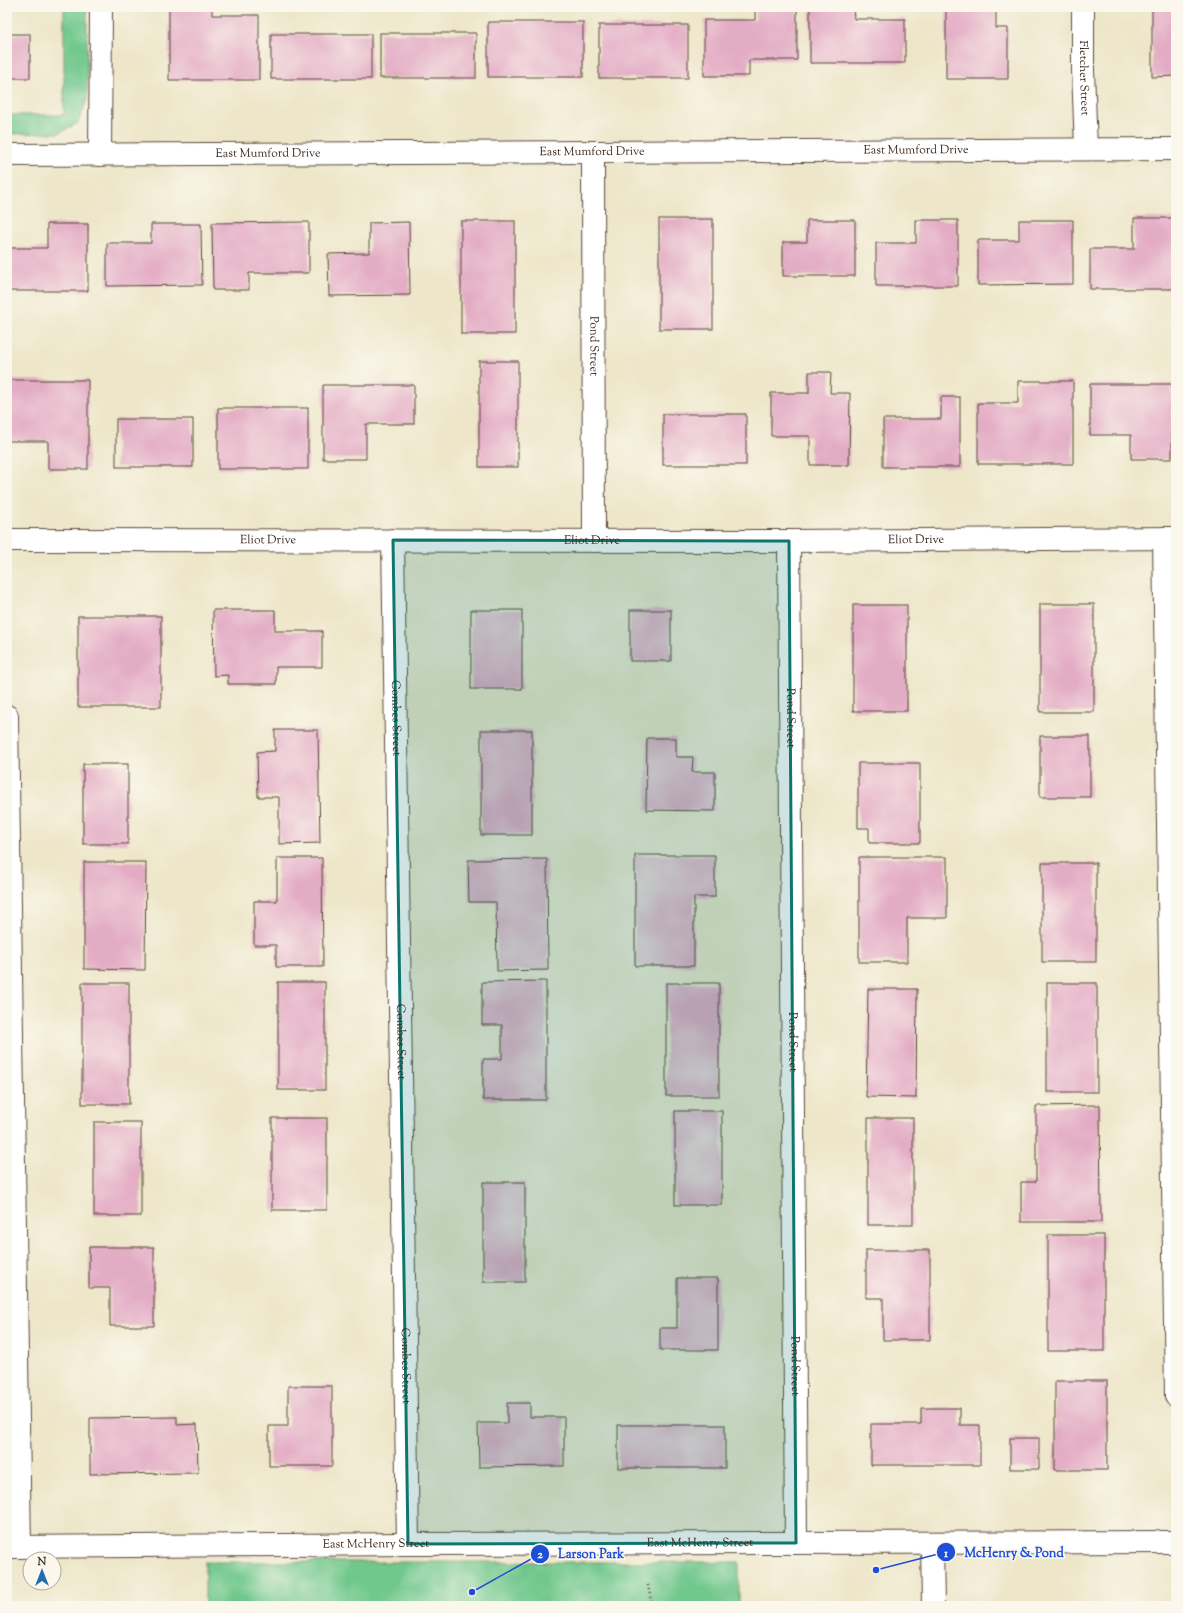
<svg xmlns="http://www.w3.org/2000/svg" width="1183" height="1613" font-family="'Sorts Mill Goudy',serif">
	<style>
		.green { fill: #71c88d; stroke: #567956 }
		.building { fill: #e3acc5 }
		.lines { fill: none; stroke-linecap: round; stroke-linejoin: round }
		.minor-casing { stroke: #564638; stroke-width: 24 }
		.path { stroke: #564638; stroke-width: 2.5; stroke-dasharray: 1 3; stroke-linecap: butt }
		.minor { stroke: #fff; stroke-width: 22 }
		.marked { fill: #0f766e; fill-opacity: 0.2; stroke: #0f766e; stroke-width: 3; stroke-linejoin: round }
		.labels { text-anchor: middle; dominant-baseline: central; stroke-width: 3.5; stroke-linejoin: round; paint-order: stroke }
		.street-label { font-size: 12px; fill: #3b2a1e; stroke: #fbf7ec }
		.leader { fill: none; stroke: #1d4ed8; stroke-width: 1.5 }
		.callout-dot { fill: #1d4ed8; stroke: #fbf7ec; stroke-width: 1.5 }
		.mark-label { font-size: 12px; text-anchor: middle; font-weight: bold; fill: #fff }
		.callout-label { font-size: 13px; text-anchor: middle; font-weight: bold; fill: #1d4ed8; stroke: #fbf7ec; stroke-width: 3.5; stroke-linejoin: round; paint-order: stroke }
	</style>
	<rect width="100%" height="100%" fill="#fbf7ec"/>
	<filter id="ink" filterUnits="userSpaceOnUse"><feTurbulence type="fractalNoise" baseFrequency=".025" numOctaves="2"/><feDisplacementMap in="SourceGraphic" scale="8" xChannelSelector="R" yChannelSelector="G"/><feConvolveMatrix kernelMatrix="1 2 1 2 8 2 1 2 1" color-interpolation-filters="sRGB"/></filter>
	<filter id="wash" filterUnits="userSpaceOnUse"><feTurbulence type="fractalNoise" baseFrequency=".012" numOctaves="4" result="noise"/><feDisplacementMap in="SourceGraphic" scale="16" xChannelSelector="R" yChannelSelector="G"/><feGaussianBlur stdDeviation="0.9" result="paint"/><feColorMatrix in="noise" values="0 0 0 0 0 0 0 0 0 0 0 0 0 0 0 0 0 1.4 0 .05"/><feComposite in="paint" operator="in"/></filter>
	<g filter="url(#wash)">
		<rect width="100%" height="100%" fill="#ede6c9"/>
		<g class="green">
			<polygon points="64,7 87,7 87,100 78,123 59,133 7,134 7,115 64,115"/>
			<rect x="205" y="1562" width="534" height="44"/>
		</g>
		<g id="blocks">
			<g class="building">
				<polygon points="169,7 212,7 212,15 259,15 259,80 169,80"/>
				<polygon points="755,7 797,7 797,60 749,60 749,76 704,76 704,20 755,20"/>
				<polygon points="810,7 853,7 854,19 905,19 905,63 810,63"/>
				<polygon points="946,7 996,7 996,28 1008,28 1008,79 946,79"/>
				<polygon points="1152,7 1176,7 1176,76 1152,77"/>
				<rect x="488" y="22" width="95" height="55"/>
				<rect x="599" y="25" width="89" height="53"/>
				<rect x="380" y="33" width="96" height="45"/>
				<rect x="7" y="34" width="23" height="44"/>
				<rect x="271" y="34" width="100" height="45"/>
				<polygon points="1134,218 1176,218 1176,289 1090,289 1090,249 1134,249"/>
				<rect x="659" y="219" width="54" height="110"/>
				<polygon points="807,220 855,220 855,276 783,276 783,242 807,242"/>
				<polygon points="916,220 958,220 958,286 876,286 876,243 916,243"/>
				<polygon points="1019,220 1073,220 1073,284 978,285 978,240 1019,240"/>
				<rect x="461" y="221" width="54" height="113"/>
				<polygon points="309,222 309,273 249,273 249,290 213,290 212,223"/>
				<polygon points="409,222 410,295 329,296 328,254 369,253 369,223"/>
				<polygon points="47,224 88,224 88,291 7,291 7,248 47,248"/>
				<polygon points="151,224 201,224 202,285 107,286 107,243 151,243"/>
				<rect x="479" y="361" width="39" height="106"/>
				<polygon points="809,372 831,372 830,393 850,393 849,465 810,465 810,436 771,436 771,393 809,393"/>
				<polygon points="8,380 88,380 88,469 48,469 48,441 8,441"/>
				<polygon points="1018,381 1073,381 1073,464 978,464 978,403 1018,403"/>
				<polygon points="1090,384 1172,384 1172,459 1131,459 1131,435 1090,435"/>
				<polygon points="323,385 414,385 414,424 366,424 366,459 323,459"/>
				<polygon points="941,397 960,397 960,467 883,467 883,419 941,419"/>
				<rect x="218" y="408" width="90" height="61"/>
				<rect x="663" y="414" width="83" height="51"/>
				<rect x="116" y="419" width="77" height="48"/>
				<rect x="1040" y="604" width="54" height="108"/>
				<rect x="853" y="605" width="54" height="106"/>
				<polygon points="213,610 275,610 275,631 322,631 322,667 276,667 276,684 228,684 228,675 214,676"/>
				<rect x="471" y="610" width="51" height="79"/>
				<rect x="630" y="610" width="41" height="51"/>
				<rect x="78" y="616" width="83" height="91"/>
				<polygon points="275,730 318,730 320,843 279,844 279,797 258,797 257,752 275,751"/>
				<rect x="481" y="730" width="51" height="105"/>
				<rect x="1040" y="736" width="50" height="61"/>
				<polygon points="647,738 676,738 676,757 693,757 692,772 715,772 715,811 646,810"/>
				<polygon points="858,763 920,763 920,843 869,843 869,828 858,828"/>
				<rect x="83" y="764" width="45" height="80"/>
				<polygon points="635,855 715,855 715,897 694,897 694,966 635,966"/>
				<polygon points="859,857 947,857 947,918 907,918 907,962 859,962"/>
				<polygon points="277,858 322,858 323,967 276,967 276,945 254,945 254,901 277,901"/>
				<polygon points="547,859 548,970 497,971 496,902 469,902 468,860"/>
				<polygon points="84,862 146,862 145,970 84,969"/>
				<rect x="1042" y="863" width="54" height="99"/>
				<polygon points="546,981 546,1100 483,1100 483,1059 502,1059 502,1025 482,1025 482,982"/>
				<rect x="278" y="982" width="47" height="108"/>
				<rect x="82" y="983" width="47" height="121"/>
				<rect x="666" y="983" width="53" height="113"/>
				<rect x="1047" y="983" width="50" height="109"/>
				<polygon points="868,989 917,989 916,1098 866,1097"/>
				<polygon points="1100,1105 1101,1222 1021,1222 1021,1182 1036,1182 1036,1106"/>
				<rect x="675" y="1111" width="47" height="94"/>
				<rect x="272" y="1118" width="55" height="92"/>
				<rect x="868" y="1118" width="45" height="107"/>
				<rect x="94" y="1122" width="47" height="94"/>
				<rect x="483" y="1182" width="42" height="100"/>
				<rect x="1048" y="1235" width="56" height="116"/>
				<polygon points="89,1247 154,1247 154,1326 110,1326 110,1288 89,1288"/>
				<polygon points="866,1250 930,1250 930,1340 883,1340 883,1298 866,1298"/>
				<polygon points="677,1278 718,1278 718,1350 660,1350 660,1328 677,1328"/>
				<rect x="1055" y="1381" width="52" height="89"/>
				<polygon points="288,1386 332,1386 332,1466 269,1466 269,1426 288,1426"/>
				<polygon points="507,1403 530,1403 530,1417 564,1417 564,1466 479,1467 478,1423 507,1423"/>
				<polygon points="921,1408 960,1408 960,1425 980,1425 980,1465 871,1465 871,1424 921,1424"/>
				<polygon points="177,1417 177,1425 197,1424 198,1473 90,1474 90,1418"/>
				<rect x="618" y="1425" width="107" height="43"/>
				<rect x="1010" y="1438" width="29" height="31"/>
			</g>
		</g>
	</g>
	<g filter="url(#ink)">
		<use href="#blocks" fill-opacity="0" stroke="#564638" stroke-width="1"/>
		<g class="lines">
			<defs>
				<g id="minor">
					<path id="s1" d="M1083,7V70L1086,149"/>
					<path id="s2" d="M593,152L594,541"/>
					<path id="s3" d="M7,155L1176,149"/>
					<polyline points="100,155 101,7"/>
					<polyline points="1164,538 1176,1396"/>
					<path id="s4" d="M7,540L789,541L1176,538"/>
					<path id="s5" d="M393,540L408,1544"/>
					<path id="s6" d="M789,541L796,1543"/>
					<polyline points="7,716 20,1547"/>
					<polyline points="932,1543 933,1606"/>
					<path id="s7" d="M7,1547L408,1544L1176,1542"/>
				</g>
			</defs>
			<use href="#minor" class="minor-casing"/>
			<polyline class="path" points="648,1585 652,1606"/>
			<use href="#minor" class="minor"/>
		</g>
	</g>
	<path class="marked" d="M393,540L789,541L796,1543L408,1544Z"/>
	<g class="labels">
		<g class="street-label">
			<text stroke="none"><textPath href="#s1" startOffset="71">Fletcher Street</textPath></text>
			<text stroke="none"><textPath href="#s3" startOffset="909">East Mumford Drive</textPath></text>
			<text stroke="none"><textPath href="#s3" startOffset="585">East Mumford Drive</textPath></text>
			<text stroke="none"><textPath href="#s3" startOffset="261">East Mumford Drive</textPath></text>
			<text stroke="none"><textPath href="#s2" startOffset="194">Pond Street</textPath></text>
			<text stroke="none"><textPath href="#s4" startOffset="261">Eliot Drive</textPath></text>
			<text stroke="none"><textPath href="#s4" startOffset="909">Eliot Drive</textPath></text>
			<text stroke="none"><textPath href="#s4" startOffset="585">Eliot Drive</textPath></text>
			<text stroke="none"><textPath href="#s5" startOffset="178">Combes Street</textPath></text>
			<text stroke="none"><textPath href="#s6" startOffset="177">Pond Street</textPath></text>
			<text stroke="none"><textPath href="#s5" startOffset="502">Combes Street</textPath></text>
			<text stroke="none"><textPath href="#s6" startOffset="501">Pond Street</textPath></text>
			<text stroke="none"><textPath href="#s5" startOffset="826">Combes Street</textPath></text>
			<text stroke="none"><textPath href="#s6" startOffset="825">Pond Street</textPath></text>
			<text stroke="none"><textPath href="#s7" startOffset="693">East McHenry Street</textPath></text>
			<text stroke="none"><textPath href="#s7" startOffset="369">East McHenry Street</textPath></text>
		</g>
	</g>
	<path class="leader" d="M876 1570L946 1552M472 1592L540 1554"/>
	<g class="callout-dot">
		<circle cx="876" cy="1570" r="4"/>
		<circle cx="472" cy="1592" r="4"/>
		<circle cx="946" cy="1552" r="10"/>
		<circle cx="540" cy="1554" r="10"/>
	</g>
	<g class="mark-label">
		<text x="946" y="1557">1</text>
		<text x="540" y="1558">2</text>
	</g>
	<g class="callout-label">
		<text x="1014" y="1557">McHenry &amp; Pond</text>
		<text x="591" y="1558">Larson Park</text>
	</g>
	<rect width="1183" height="1613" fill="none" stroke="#fbf7ec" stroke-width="24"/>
	<g transform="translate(42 1571)"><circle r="19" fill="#fbf7ec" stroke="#aea59a"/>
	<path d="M0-3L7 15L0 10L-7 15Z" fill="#1f6fb2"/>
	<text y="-6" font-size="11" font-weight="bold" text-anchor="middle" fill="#3b2a1e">N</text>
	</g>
</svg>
